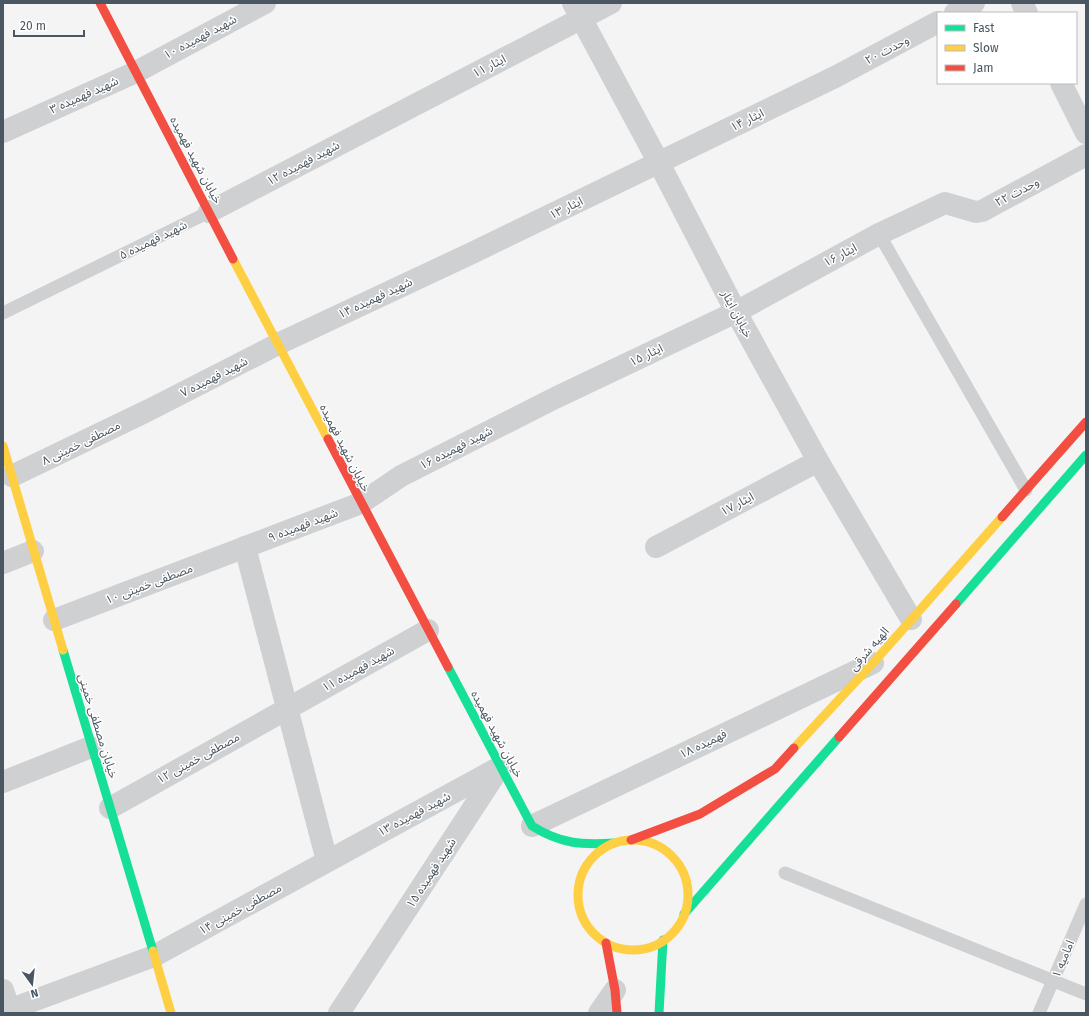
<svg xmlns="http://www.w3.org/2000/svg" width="1089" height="1016" font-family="'Fira Sans','Noto Sans Arabic',sans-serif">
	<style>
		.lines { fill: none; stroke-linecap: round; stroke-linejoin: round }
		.lane { stroke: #ced0d2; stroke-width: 13 }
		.street { stroke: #ced0d2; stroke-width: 22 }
		.fast { stroke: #16e098; stroke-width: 9 }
		.slow { stroke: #ffcf43; stroke-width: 9 }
		.jam { stroke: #f24e42; stroke-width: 9 }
		.labels { text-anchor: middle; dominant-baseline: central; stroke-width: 3; stroke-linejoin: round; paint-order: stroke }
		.street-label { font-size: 12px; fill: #4a5661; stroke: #fff }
	</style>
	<rect width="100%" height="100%" fill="#f4f4f4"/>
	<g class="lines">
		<g class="lane">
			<polyline points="879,234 1026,490"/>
			<polyline points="3,313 209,212"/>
			<polyline points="785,873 1086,994"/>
			<polyline points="1039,1013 1086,904"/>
		</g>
		<g class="street">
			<polyline points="573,3 659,163 736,312 818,461 911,619"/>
			<polyline points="1022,3 1027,13"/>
			<polyline points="955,13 974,3"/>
			<polyline points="1061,83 1086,133"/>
			<polyline points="3,132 136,72 265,3"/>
			<polyline points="209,212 611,3"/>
			<polyline points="12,476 149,410 278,344 472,253 835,77 938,22"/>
			<polyline points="245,547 327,861"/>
			<polyline points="656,547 818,461"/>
			<polyline points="3,563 33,551"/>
			<polyline points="54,620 361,503 401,476 555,398 736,312 879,234 945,203 976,212 982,211 1086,155"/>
			<polyline points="3,782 91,747"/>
			<polyline points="110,808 428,630"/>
			<polyline points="532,826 873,663"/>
			<polyline points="3,990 11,1013"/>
			<polyline points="3,1012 154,956 500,767"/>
			<polyline points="339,1013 498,770"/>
			<polyline points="599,1013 615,990"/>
		</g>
		<g class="fast">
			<polyline points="956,604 1086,455"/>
			<polyline points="63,650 153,951"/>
			<path d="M448,667L532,826C561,844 581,845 614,843"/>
			<polyline points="684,914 839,737"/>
			<polyline points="659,1013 663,940"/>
		</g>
		<g class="slow">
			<polyline points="233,259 328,439"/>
			<polyline points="3,446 63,650"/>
			<polyline points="794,748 873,663 1002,517"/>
			<circle cx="633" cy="895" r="55"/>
			<polyline points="153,951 171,1013"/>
		</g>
		<g class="jam">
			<polyline points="100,3 233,259"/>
			<polyline points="328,439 448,667"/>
			<polyline points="1002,517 1086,422"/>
			<polyline points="839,737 956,604"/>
			<polyline points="631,840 700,814 775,769 794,748"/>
			<polyline points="606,943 615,990 617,1013"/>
		</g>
	</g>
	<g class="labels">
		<g class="street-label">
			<text transform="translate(200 37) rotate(-28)">شهید فهمیده ۱۰</text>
			<text transform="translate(887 50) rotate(-28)">وحدت ۲۰</text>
			<text transform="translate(489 66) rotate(-27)">ایثار ۱۱</text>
			<text transform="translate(84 95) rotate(-24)">شهید فهمیده ۳</text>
			<text transform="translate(747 120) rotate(-26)">ایثار ۱۴</text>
			<text transform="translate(196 160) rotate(62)">خیابان شهید فهمیده</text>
			<text transform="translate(303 163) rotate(-28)">شهید فهمیده ۱۲</text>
			<text transform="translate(1017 192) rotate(-28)">وحدت ۲۲</text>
			<text transform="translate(566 208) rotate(-26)">ایثار ۱۳</text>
			<text transform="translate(153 240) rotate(-26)">شهید فهمیده ۵</text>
			<text transform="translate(840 255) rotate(-28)">ایثار ۱۶</text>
			<text transform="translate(375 298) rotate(-25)">شهید فهمیده ۱۴</text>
			<text transform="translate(737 314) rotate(62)">خیابان ایثار</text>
			<text transform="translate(646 355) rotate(-26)">ایثار ۱۵</text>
			<text transform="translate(214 377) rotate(-27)">شهید فهمیده ۷</text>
			<text transform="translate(81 443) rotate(-26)">مصطفی خمینی ۸</text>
			<text transform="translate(345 448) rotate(63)">خیابان شهید فهمیده</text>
			<text transform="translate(456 448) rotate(-27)">شهید فهمیده ۱۶</text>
			<text transform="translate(737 504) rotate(-28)">ایثار ۱۷</text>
			<text transform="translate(303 525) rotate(-21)">شهید فهمیده ۹</text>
			<text transform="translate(149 584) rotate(-21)">مصطفی خمینی ۱۰</text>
			<text transform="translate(869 649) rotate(-49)">الهیه شرقی</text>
			<text transform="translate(358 669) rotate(-29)">شهید فهمیده ۱۱</text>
			<text transform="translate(98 726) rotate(73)">خیابان مصطفی خمینی</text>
			<text transform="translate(497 734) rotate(62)">خیابان شهید فهمیده</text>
			<text transform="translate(703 744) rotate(-26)">فهمیده ۱۸</text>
			<text transform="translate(198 758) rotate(-29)">مصطفی خمینی ۱۲</text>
			<text transform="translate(414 814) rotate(-28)">شهید فهمیده ۱۳</text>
			<text transform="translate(431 873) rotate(-57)">شهید فهمیده ۱۵</text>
			<text transform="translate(240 909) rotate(-29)">مصطفی خمینی ۱۴</text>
			<text transform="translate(1063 959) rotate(-67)">امامیه ۱</text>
		</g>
	</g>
	<rect width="1089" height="1016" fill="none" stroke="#4a5661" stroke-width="8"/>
	<rect x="937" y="12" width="140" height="72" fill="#ffffff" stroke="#b7bbc0"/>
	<rect x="945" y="25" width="20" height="6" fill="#16e098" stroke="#b7bbc0"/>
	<text x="973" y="32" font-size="12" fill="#4a5661">Fast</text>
	<rect x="945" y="45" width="20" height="6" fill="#ffcf43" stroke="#b7bbc0"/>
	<text x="973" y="52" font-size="12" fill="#4a5661">Slow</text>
	<rect x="945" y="65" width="20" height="6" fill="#f24e42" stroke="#b7bbc0"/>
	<text x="973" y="72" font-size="12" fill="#4a5661">Jam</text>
	<g transform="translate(32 984) rotate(165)" stroke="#ffffff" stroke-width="3" paint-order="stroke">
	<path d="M0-3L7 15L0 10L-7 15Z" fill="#4a5661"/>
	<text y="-6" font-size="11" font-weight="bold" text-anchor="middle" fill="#4a5661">N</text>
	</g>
	<path d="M14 30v6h70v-6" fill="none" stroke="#4a5661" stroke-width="2"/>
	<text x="20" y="30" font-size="12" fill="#4a5661" stroke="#ffffff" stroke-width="3" paint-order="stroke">20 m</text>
</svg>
